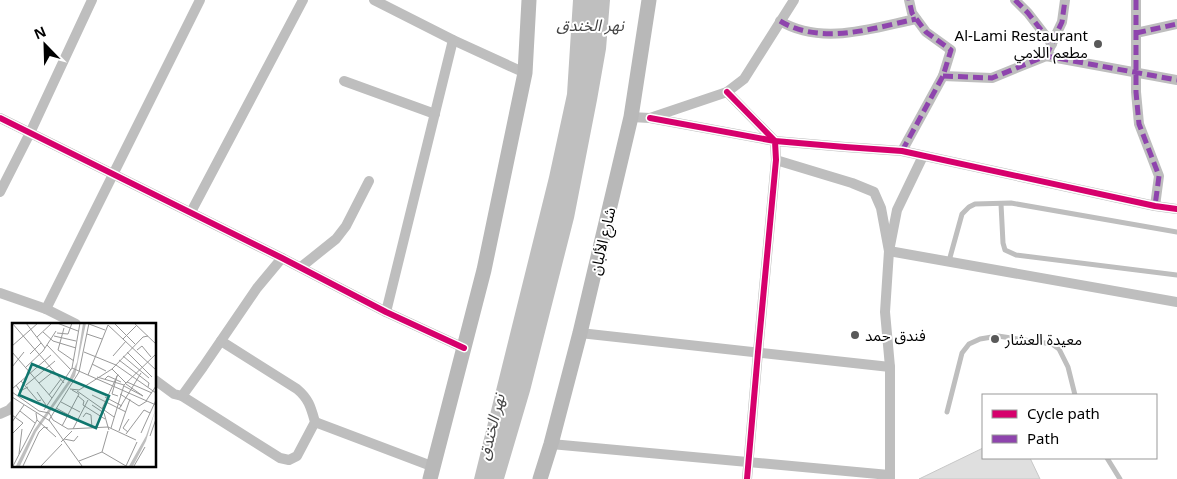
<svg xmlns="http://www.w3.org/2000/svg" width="1177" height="479" font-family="'Noto Sans','Noto Sans Arabic',sans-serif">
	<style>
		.water { fill: #bfbfbf }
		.building { fill: #dfdfdf; stroke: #c7c7c7 }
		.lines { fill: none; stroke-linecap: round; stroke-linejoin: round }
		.lane { stroke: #bebebe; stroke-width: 5 }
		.street { stroke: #bebebe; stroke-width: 10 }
		.secondary { stroke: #b8b8b8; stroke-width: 15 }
		.quiet { stroke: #8e44ad; stroke-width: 5; stroke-dasharray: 10 5; stroke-linecap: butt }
		.cycleway-casing { stroke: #fff; stroke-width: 9 }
		.cycleway { stroke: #d6006c; stroke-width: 6 }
		.poi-dot { fill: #595959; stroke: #fff; stroke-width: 2 }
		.labels { text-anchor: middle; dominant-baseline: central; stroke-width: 4; stroke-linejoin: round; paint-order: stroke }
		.poi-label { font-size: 15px; fill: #000; stroke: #fff; text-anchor: start }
		.street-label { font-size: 15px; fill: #000; stroke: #fff }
		.water-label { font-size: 16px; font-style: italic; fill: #444; stroke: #fff }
		.inset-road { fill: none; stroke: #999; stroke-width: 1 }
		.view { fill: #0f766e; fill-opacity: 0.15; stroke: #0f766e; stroke-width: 2.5 }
		.inset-edge { fill: none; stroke: #000; stroke-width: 2.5 }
	</style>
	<rect width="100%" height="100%" fill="#fff"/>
	<polygon class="water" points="573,0 610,0 606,49 597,100 574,218 530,391 504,479 474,479 549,177 567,94"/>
	<polygon class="building" points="983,448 983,458 1030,458 1040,479 919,479"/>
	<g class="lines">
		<g class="lane">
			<polyline points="1001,204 1003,243 1005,250 1016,255 1177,275"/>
			<polyline points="949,261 962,214 969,207 975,204 1011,203 1177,232"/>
			<polyline points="947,412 962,353 969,344 980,339 998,336 1052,344 1059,349 1068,367 1075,395"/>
			<polyline points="1107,458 1120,479"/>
		</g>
		<g class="street">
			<polyline points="374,0 453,40 525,73"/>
			<polyline points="1015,0 1028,13 1052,44"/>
			<polyline points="1136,0 1136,92 1139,124 1159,176 1155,206"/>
			<path d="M780,21C822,46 873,28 916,19"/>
			<polyline points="1136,33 1177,24"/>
			<polyline points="1046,56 1062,22 1065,0"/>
			<polyline points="943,76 992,78 1046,56 1177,80"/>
			<polyline points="344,81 435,114"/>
			<polyline points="727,92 775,141 845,147 902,151 1155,206 1177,209"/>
			<polyline points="631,117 650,118 727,92 744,79 794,0"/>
			<polyline points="0,118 282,258 386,312 464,348"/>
			<polyline points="650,118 775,141 776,160 758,352 747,479"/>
			<polyline points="902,151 943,76 951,50 926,32 912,13 909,0"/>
			<polyline points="776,160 852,183 874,192 881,208 889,251 1177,302"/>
			<polyline points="0,192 30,133 92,0"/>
			<polyline points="191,212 303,0"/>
			<polyline points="301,267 336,239 346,226 369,181"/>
			<polyline points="0,293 46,309 76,324"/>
			<polyline points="46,309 200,0"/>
			<polyline points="386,312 453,40"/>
			<polyline points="580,333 890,367"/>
			<path d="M155,380L174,394L182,396L280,458L289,460L297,456L315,422C311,408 309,399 297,389L221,341"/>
			<polyline points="182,396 203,367 257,288 282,258"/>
			<polyline points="0,414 9,410 14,405"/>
			<polyline points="315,422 434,467"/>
			<polyline points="551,444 889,475"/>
			<polyline points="890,479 890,367 885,312 889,251 897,210 923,156"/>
		</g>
		<g class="secondary">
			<polyline points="430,479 484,270 525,73 529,0"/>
			<polyline points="540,479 551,444 580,333 631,117 649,0"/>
		</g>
		<g class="quiet">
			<polyline points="1015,0 1028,13 1052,44"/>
			<polyline points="1136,0 1136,92 1139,124 1159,176 1155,206"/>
			<path d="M780,21C822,46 873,28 916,19"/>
			<polyline points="1136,33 1177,24"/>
			<polyline points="1046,56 1062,22 1065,0"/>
			<polyline points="943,76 992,78 1046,56 1177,80"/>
			<polyline points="902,151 943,76 951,50 926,32 912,13 909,0"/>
		</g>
		<defs>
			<g id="cycleway">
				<polyline points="727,92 775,141 845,147 902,151 1155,206 1177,209"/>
				<polyline points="0,118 282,258 386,312 464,348"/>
				<polyline points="650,118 775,141 776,160 758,352 747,479"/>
			</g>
		</defs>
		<use href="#cycleway" class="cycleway-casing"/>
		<use href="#cycleway" class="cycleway"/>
	</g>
	<g class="poi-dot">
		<circle cx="1098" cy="44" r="5"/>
		<circle cx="855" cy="335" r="5"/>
		<circle cx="995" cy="339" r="5"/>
	</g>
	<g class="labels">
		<g class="poi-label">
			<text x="1088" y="35" text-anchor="end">Al-Lami Restaurant<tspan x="1088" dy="17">مطعم اللامي</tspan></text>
			<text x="865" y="335">فندق حمد</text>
			<text x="1005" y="339">معيدة العشار</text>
		</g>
		<g class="street-label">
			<text transform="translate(602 241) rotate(-77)">شارع الألبان</text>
		</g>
		<g class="water-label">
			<text x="590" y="25">نهر الخندق</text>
			<text transform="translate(491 427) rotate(-76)">نهر الخندق</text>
		</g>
	</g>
	<g transform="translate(12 323)">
		<rect width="144" height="144" fill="#fff"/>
		<path d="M71,0H74L63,53L24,109L8,143H4L22,107L57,57L65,39ZM144,85L134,118L121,143H117L134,113Z" fill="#bfbfbf"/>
		<path class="inset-road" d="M0,0L52,60M14,0L33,25M45,0L66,8M102,0L123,21M122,0L144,21M77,1L93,7M96,2L144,47M52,5L46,27L62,38M31,9L41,18L64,25M45,10L56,11L60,0M75,11L90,16M42,13L64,18M25,14L40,0M111,16L124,3M35,22L59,47M0,23L26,0M125,27L130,23L139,34M0,29L40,75M72,29L104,42L144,70M115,29L140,54M18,31L29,20M101,33L114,18M111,33L137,55M107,37L137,60L136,64M80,41L94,48M0,44L12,29M13,45L31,28L44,8M60,45L144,82M100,46L114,60M76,52L96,2M105,53L100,71L106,73M85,54L112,62M93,56L96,53L109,59M9,58L26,78L29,77M115,59L140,70M27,60L42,48M4,62L8,68L16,64M14,62L43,38M112,63L131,73L114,61M0,66L39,32M58,66L67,67L100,46L131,14L136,13M65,68L102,94M0,69L27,88L37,90L41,97L56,106L96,104M25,69L34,82M108,71L127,83L135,78M37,72L49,56M80,72L114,89M66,73L72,78L71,82L93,96M0,74L38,98M93,74L110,83M134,78L144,63M49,79L68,89M80,82L92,90L96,104M44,85L64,96M90,86L106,51M107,86L129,50M32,87L60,45L68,0M8,88L23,100M24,90L25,97L44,114M0,92L11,100L0,111M71,94L74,90L79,92L80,105M0,99L12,82M50,103L67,71L60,67M99,105L112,62L144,31M61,106L76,77M97,107L96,104L124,117M107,108L118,76M116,109L111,105L117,96M129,110L144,77M114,111L132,87L138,90M138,113L144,96M52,116L62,118L66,113M49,119L60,108M90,129L114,143M7,131L10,106M67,138L90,129L96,108M1,143L25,97M11,143L27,109L32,104L36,105M29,143L50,121M70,143L37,97L67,49L77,0M114,143L125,119M122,143L133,124"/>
		<path class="view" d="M20,41L97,73L84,105L7,72Z"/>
		<rect width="144" height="144" class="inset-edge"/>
	</g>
	<rect x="982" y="394" width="175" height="65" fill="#ffffff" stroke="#999999"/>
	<rect x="992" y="410" width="25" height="8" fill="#d6006c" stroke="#999999"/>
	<text x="1027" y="419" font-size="15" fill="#000000">Cycle path</text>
	<rect x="992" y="435" width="25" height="8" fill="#8e44ad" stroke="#999999"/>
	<text x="1027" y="444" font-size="15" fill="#000000">Path</text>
	<g transform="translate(45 45) rotate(337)" stroke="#ffffff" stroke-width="4" paint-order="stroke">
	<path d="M0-4L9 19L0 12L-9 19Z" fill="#000000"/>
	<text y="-8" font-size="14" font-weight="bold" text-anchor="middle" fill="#000000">N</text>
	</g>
</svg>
